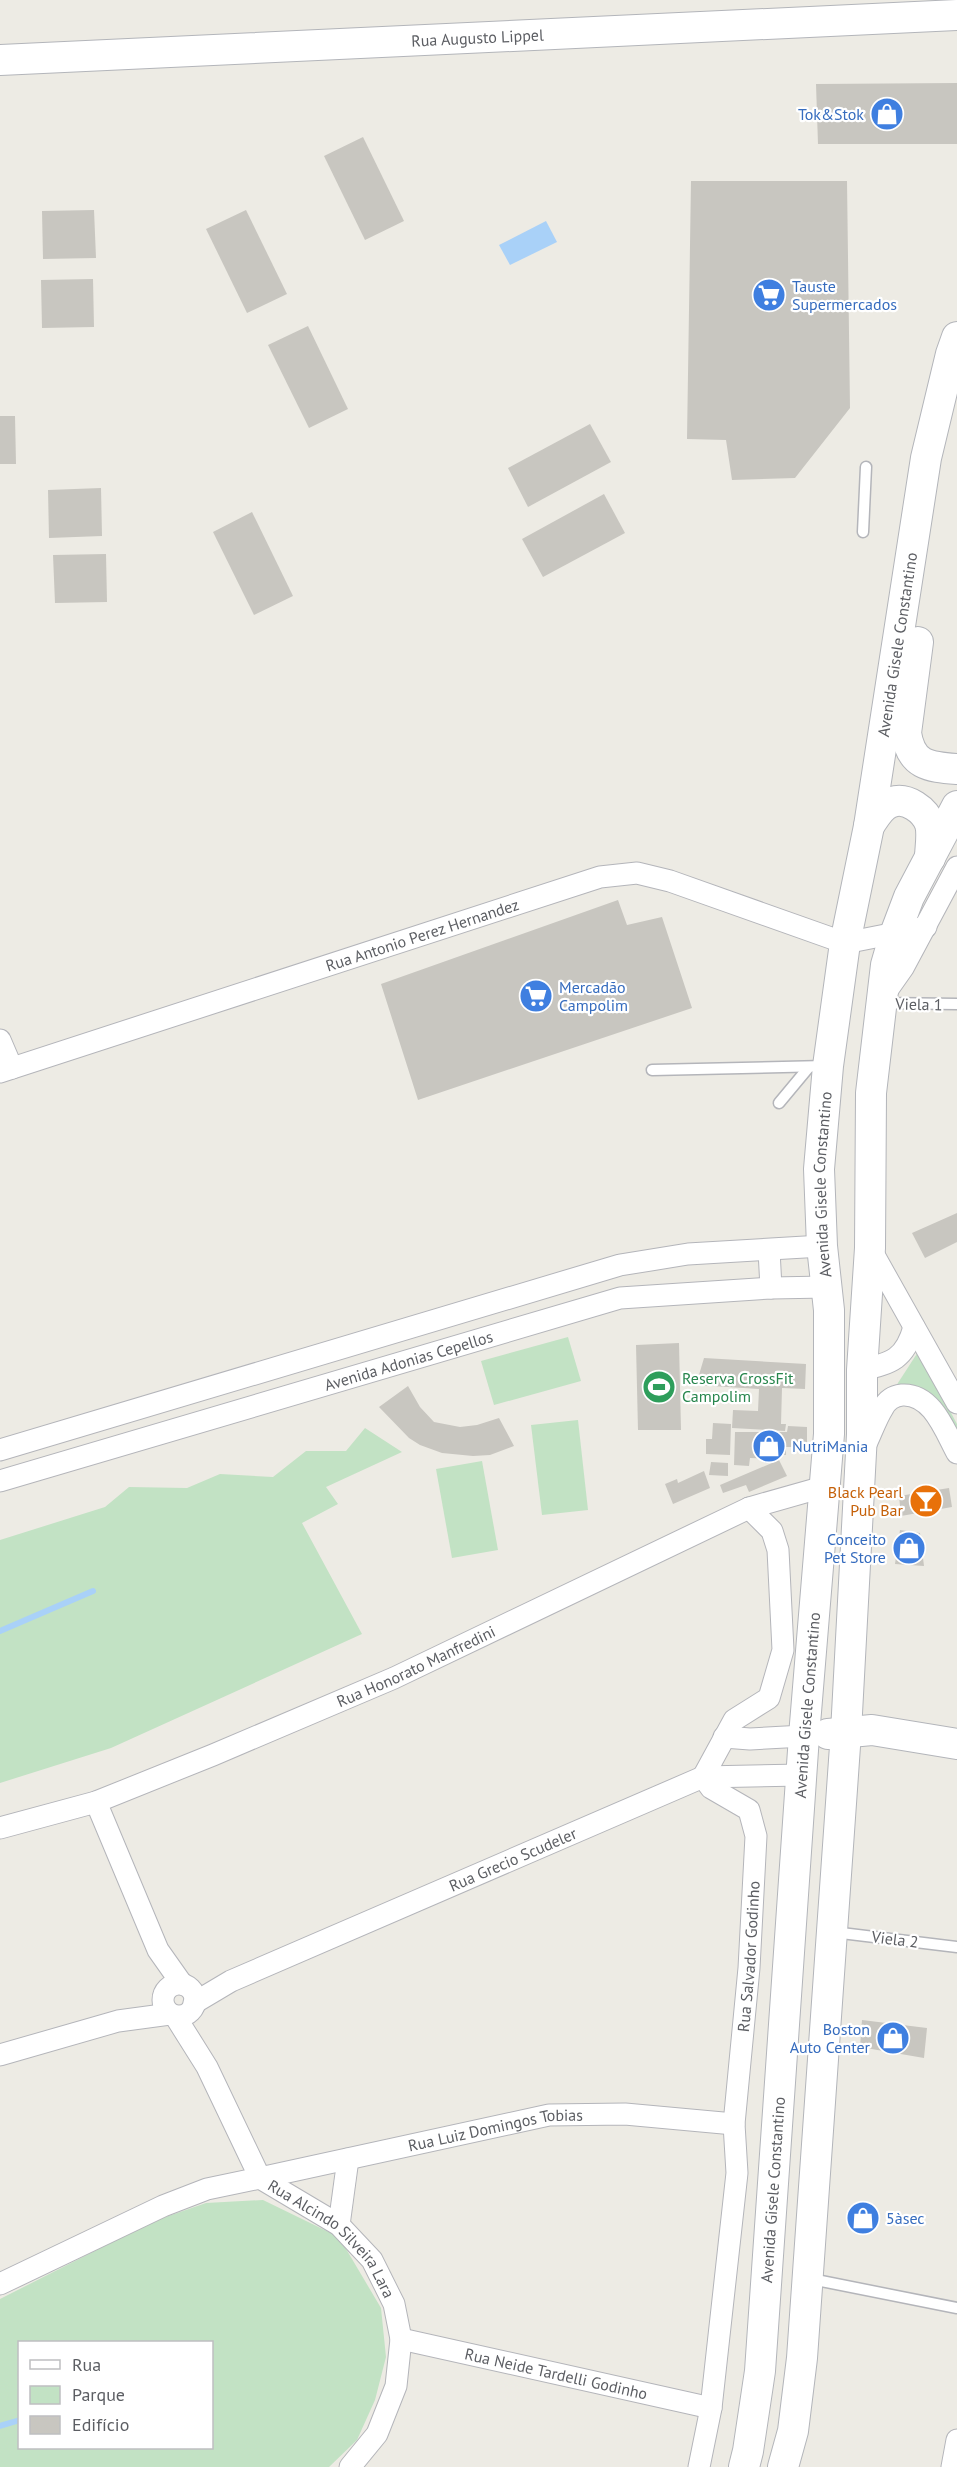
<svg xmlns="http://www.w3.org/2000/svg" width="957" height="2467" font-family="'PT Sans',sans-serif">
	<style>
		.green { fill: #c2e2c4; fill-rule: evenodd }
		.water { fill: #a9d1f8 }
		.lines { fill: none; stroke-linecap: round; stroke-linejoin: round }
		.stream { stroke: #a9d1f8; stroke-width: 6 }
		.building { fill: #c8c6c0 }
		.lane-casing { stroke: #b4b5ba; stroke-width: 13 }
		.street-casing { stroke: #b4b5ba; stroke-width: 23 }
		.secondary-casing { stroke: #b3b5ba; stroke-width: 32 }
		.lane { stroke: #fff; stroke-width: 10 }
		.street { stroke: #fff; stroke-width: 21 }
		.secondary { stroke: #fff; stroke-width: 30 }
		.labels { text-anchor: middle; dominant-baseline: central; stroke-width: 4.5; stroke-linejoin: round; paint-order: stroke }
		.street-label { font-size: 16px; fill: #5c5e63; stroke: #fff }
		.shop-label { font-size: 16px; fill: #366cbe; stroke: #fff; text-anchor: start }
		.leisure-label { font-size: 16px; fill: #27864d; stroke: #fff; text-anchor: start }
		.food-label { font-size: 16px; fill: #c56008; stroke: #fff; text-anchor: end }
	</style>
	<rect width="100%" height="100%" fill="#edebe4"/>
	<g class="green">
		<polygon points="568,1337 581,1381 494,1405 481,1361"/>
		<polygon points="918,1352 957,1424 957,1440 896,1386"/>
		<polygon points="578,1420 588,1510 542,1515 531,1425"/>
		<polygon points="365,1428 402,1452 326,1487 338,1504 302,1523 362,1634 111,1748 0,1783 0,1540 105,1507 129,1487 187,1488 220,1474 273,1477 306,1451 346,1451"/>
		<polygon points="482,1461 498,1550 452,1558 436,1469"/>
		<path d="M263,2200L339,2237L381,2308L386,2357L375,2400L357,2440L329,2467H0V2299L154,2221L206,2203ZM20,2342H212V2448H20Z"/>
	</g>
	<polygon class="water" points="546,221 557,242 510,265 499,245"/>
	<g class="lines">
		<g class="stream">
			<polyline points="0,1631 93,1591"/>
			<polyline points="0,2426 20,2420"/>
		</g>
	</g>
	<g class="building">
		<polygon points="957,83 957,144 818,144 816,84"/>
		<polygon points="363,137 404,221 365,240 324,156"/>
		<polygon points="691,181 847,181 850,408 795,478 732,480 726,440 687,439"/>
		<polygon points="94,210 96,258 43,259 42,211"/>
		<polygon points="246,210 287,294 247,313 206,229"/>
		<polygon points="93,279 94,327 42,328 41,280"/>
		<polygon points="308,326 348,409 309,428 268,345"/>
		<polygon points="0,416 15,416 16,464 0,464"/>
		<polygon points="590,424 611,462 528,507 508,468"/>
		<polygon points="101,488 102,536 49,538 48,490"/>
		<polygon points="604,494 625,533 543,577 522,539"/>
		<polygon points="252,512 293,596 254,615 213,532"/>
		<polygon points="106,554 107,602 55,603 53,555"/>
		<polygon points="618,900 627,925 662,917 692,1008 418,1100 381,984"/>
		<polygon points="957,1213 957,1242 925,1258 912,1233"/>
		<polygon points="679,1343 681,1430 638,1430 636,1345"/>
		<polygon points="704,1358 806,1364 805,1389 782,1388 781,1424 786,1424 785,1431 732,1428 733,1410 758,1411 759,1389 696,1385"/>
		<polygon points="408,1386 420,1407 434,1422 460,1427 477,1425 499,1418 514,1446 490,1455 473,1456 442,1453 420,1445 409,1438 379,1407"/>
		<polygon points="713,1423 731,1424 730,1455 706,1454 706,1439 712,1439"/>
		<polygon points="788,1426 807,1427 807,1443 795,1443 795,1447 786,1447 786,1455 773,1454 773,1459 750,1458 749,1466 734,1465 735,1432 787,1432"/>
		<polygon points="779,1460 787,1476 749,1492 746,1485 723,1493 720,1485"/>
		<polygon points="711,1462 728,1463 728,1476 709,1475"/>
		<polygon points="704,1471 710,1488 673,1504 665,1484 677,1479 678,1483"/>
		<polygon points="949,1488 952,1507 901,1516 899,1496"/>
		<polygon points="900,1530 920,1533 924,1566 895,1564"/>
		<polygon points="862,2020 927,2028 924,2058 860,2047"/>
	</g>
	<g class="lines">
		<defs>
			<g id="lane">
				<polyline points="863,532 866,467"/>
				<polyline points="882,1003 957,1004"/>
				<polyline points="652,1070 825,1066"/>
				<polyline points="779,1103 809,1067"/>
				<polyline points="833,1932 957,1947"/>
				<polyline points="811,2279 957,2308"/>
			</g>
			<g id="street">
				<polyline points="884,995 903,968 957,867"/>
				<polyline points="0,1040 12,1068"/>
				<path id="s1" d="M0,1072L600,877L637,873L670,881L845,943L926,927"/>
				<polyline points="870,1248 957,1403"/>
				<polyline points="769,1250 771,1288"/>
				<path d="M862,1370C892,1363 905,1359 914,1327"/>
				<path d="M865,1446C871,1434 876,1419 883,1408C887,1400 893,1396 902,1395C932,1393 945,1431 957,1453"/>
				<polyline points="0,1450 620,1265 688,1254 822,1246"/>
				<path id="s2" d="M0,1481L620,1298L771,1288L826,1287"/>
				<polyline points="724,1737 750,1739 804,1736"/>
				<polyline points="96,1802 158,1950 182,1984"/>
				<path id="s3" d="M0,1828L96,1802L213,1755L394,1678L749,1508L823,1487"/>
				<circle cx="179" cy="2000" r="16"/>
				<path id="s4" d="M194,2003L231,1981L703,1777L801,1775"/>
				<path id="s5" d="M175,2016L207,2067L260,2178L549,2115L625,2114L734,2124"/>
				<polyline points="0,2055 118,2021 170,2014"/>
				<polyline points="339,2225 348,2159"/>
				<path id="s6" d="M0,2284L163,2206L207,2189L260,2178L339,2225L372,2260L394,2304L401,2339L396,2386L377,2434L350,2467"/>
				<path id="s7" d="M401,2339L711,2408"/>
				<path id="s8" d="M699,2467L711,2408L737,2173L734,2124L749,1968L756,1836L749,1810L711,1788L703,1777L734,1720L769,1698L783,1650L778,1550L772,1531L749,1508"/>
				<polyline points="952,2467 957,2440"/>
			</g>
			<g id="secondary">
				<path id="s9" d="M0,60L957,15"/>
				<path d="M918,642L906,733C911,765 928,767 957,769"/>
				<path d="M869,826C875,817 881,805 892,802C907,797 925,810 930,824C933,834 930,848 930,858"/>
				<polyline points="828,1734 872,1730 957,1744"/>
				<path id="s10" d="M744,2467L748,2451L760,2371L804,1736L829,1434V1310L822,1246L819,1169L828,1066L845,943L869,826L926,458L951,354L957,337"/>
				<polyline points="783,2467 793,2431 802,2358 846,1732 862,1434 862,1370 870,1248 871,1093 886,965 895,934 909,897 957,806"/>
			</g>
		</defs>
		<use href="#lane" class="lane-casing"/>
		<use href="#street" class="street-casing"/>
		<use href="#secondary" class="secondary-casing"/>
		<use href="#lane" class="lane"/>
		<use href="#street" class="street"/>
		<use href="#secondary" class="secondary"/>
	</g>
	<defs>
		<symbol id="shop-disc" viewBox="-11 -11 22 22"><circle r="9.5" fill="#3f7fe0" stroke="#fff"/><path d="M-5-2.5h2.3a2.7 3.5 0 0 1 5.4 0H5L5.5 6h-11ZM-1.5-2.5h3a1.5 2.3 0 0 0-3 0Z" fill="#fff"/></symbol>
		<symbol id="supermarket-disc" viewBox="-11 -11 22 22"><circle r="9.5" fill="#3f7fe0" stroke="#fff"/><path d="M-6-5.5h2.5l.6 2H6L4.5 2H-2.5L-4.4-4H-6ZM-1.5 3.2a1.3 1.3 0 1 0 .1 0ZM3 3.2a1.3 1.3 0 1 0 .1 0Z" fill="#fff"/></symbol>
		<symbol id="stadium-disc" viewBox="-11 -11 22 22"><circle r="9.5" fill="#2e9e5b" stroke="#fff"/><path d="M0-5a6.5 5 0 1 0 0 10a6.5 5 0 1 0 0-10ZM-3.5-1.8h7v3.6h-7Z" fill="#fff"/></symbol>
		<symbol id="bar-disc" viewBox="-11 -11 22 22"><circle r="9.5" fill="#e8710a" stroke="#fff"/><path d="M-6-5H6L.8 .8V4.5H3.5V6h-7V4.5H-.8V.8Z" fill="#fff"/></symbol>
	</defs>
	<g fill-rule="evenodd">
		<use href="#shop-disc" x="868" y="95" width="38" height="38"/>
		<use href="#supermarket-disc" x="750" y="276" width="38" height="38"/>
		<use href="#supermarket-disc" x="517" y="977" width="38" height="38"/>
		<use href="#stadium-disc" x="640" y="1368" width="38" height="38"/>
		<use href="#shop-disc" x="750" y="1427" width="38" height="38"/>
		<use href="#bar-disc" x="907" y="1482" width="38" height="38"/>
		<use href="#shop-disc" x="890" y="1529" width="38" height="38"/>
		<use href="#shop-disc" x="874" y="2019" width="38" height="38"/>
		<use href="#shop-disc" x="844" y="2199" width="38" height="38"/>
	</g>
	<g class="labels">
		<g class="street-label">
			<text stroke="none"><textPath href="#s9" startOffset="478">Rua Augusto Lippel</textPath></text>
			<text stroke="none"><textPath href="#s10" startOffset="1833">Avenida Gisele Constantino</textPath></text>
			<text stroke="none"><textPath href="#s1" startOffset="444">Rua Antonio Perez Hernandez</textPath></text>
			<text transform="translate(919 1004) rotate(1)">Viela 1</text>
			<text stroke="none"><textPath href="#s10" startOffset="1287">Avenida Gisele Constantino</textPath></text>
			<text stroke="none"><textPath href="#s2" startOffset="426">Avenida Adonias Cepellos</textPath></text>
			<text stroke="none"><textPath href="#s3" startOffset="447">Rua Honorato Manfredini</textPath></text>
			<text stroke="none"><textPath href="#s10" startOffset="765">Avenida Gisele Constantino</textPath></text>
			<text stroke="none"><textPath href="#s4" startOffset="350">Rua Grecio Scudeler</textPath></text>
			<text transform="translate(895 1939) rotate(7)">Viela 2</text>
			<text stroke="none"><textPath href="#s8" startOffset="514">Rua Salvador Godinho</textPath></text>
			<text stroke="none"><textPath href="#s5" startOffset="424">Rua Luiz Domingos Tobias</textPath></text>
			<text stroke="none"><textPath href="#s10" startOffset="279">Avenida Gisele Constantino</textPath></text>
			<text stroke="none"><textPath href="#s6" startOffset="378">Rua Alcindo Silveira Lara</textPath></text>
			<text stroke="none"><textPath href="#s7" startOffset="159">Rua Neide Tardelli Godinho</textPath></text>
		</g>
		<g class="shop-label">
			<text x="864" y="114" text-anchor="end">Tok&amp;Stok</text>
			<text x="792" y="286">Tauste<tspan x="792" dy="18">Supermercados</tspan></text>
			<text x="559" y="987">Mercadão<tspan x="559" dy="18">Campolim</tspan></text>
			<text x="792" y="1446">NutriMania</text>
			<text x="886" y="1539" text-anchor="end">Conceito<tspan x="886" dy="18">Pet Store</tspan></text>
			<text x="870" y="2029" text-anchor="end">Boston<tspan x="870" dy="18">Auto Center</tspan></text>
			<text x="886" y="2218">5àsec</text>
		</g>
		<g class="leisure-label">
			<text x="682" y="1378">Reserva CrossFit<tspan x="682" dy="18">Campolim</tspan></text>
		</g>
		<g class="food-label">
			<text x="903" y="1492">Black Pearl<tspan x="903" dy="18">Pub Bar</tspan></text>
		</g>
	</g>
	<rect x="18" y="2341" width="195" height="108" fill="#ffffff" stroke="#bebfc1" stroke-width="1.5"/>
	<rect x="30" y="2360" width="30" height="9" fill="#ffffff" stroke="#bebfc1" stroke-width="1.5"/>
	<text x="72" y="2371" font-size="18" fill="#5c5e63">Rua</text>
	<rect x="30" y="2386" width="30" height="18" fill="#c2e2c4" stroke="#bebfc1" stroke-width="1.5"/>
	<text x="72" y="2401" font-size="18" fill="#5c5e63">Parque</text>
	<rect x="30" y="2416" width="30" height="18" fill="#c8c6c0" stroke="#bebfc1" stroke-width="1.5"/>
	<text x="72" y="2431" font-size="18" fill="#5c5e63">Edifício</text>
</svg>
